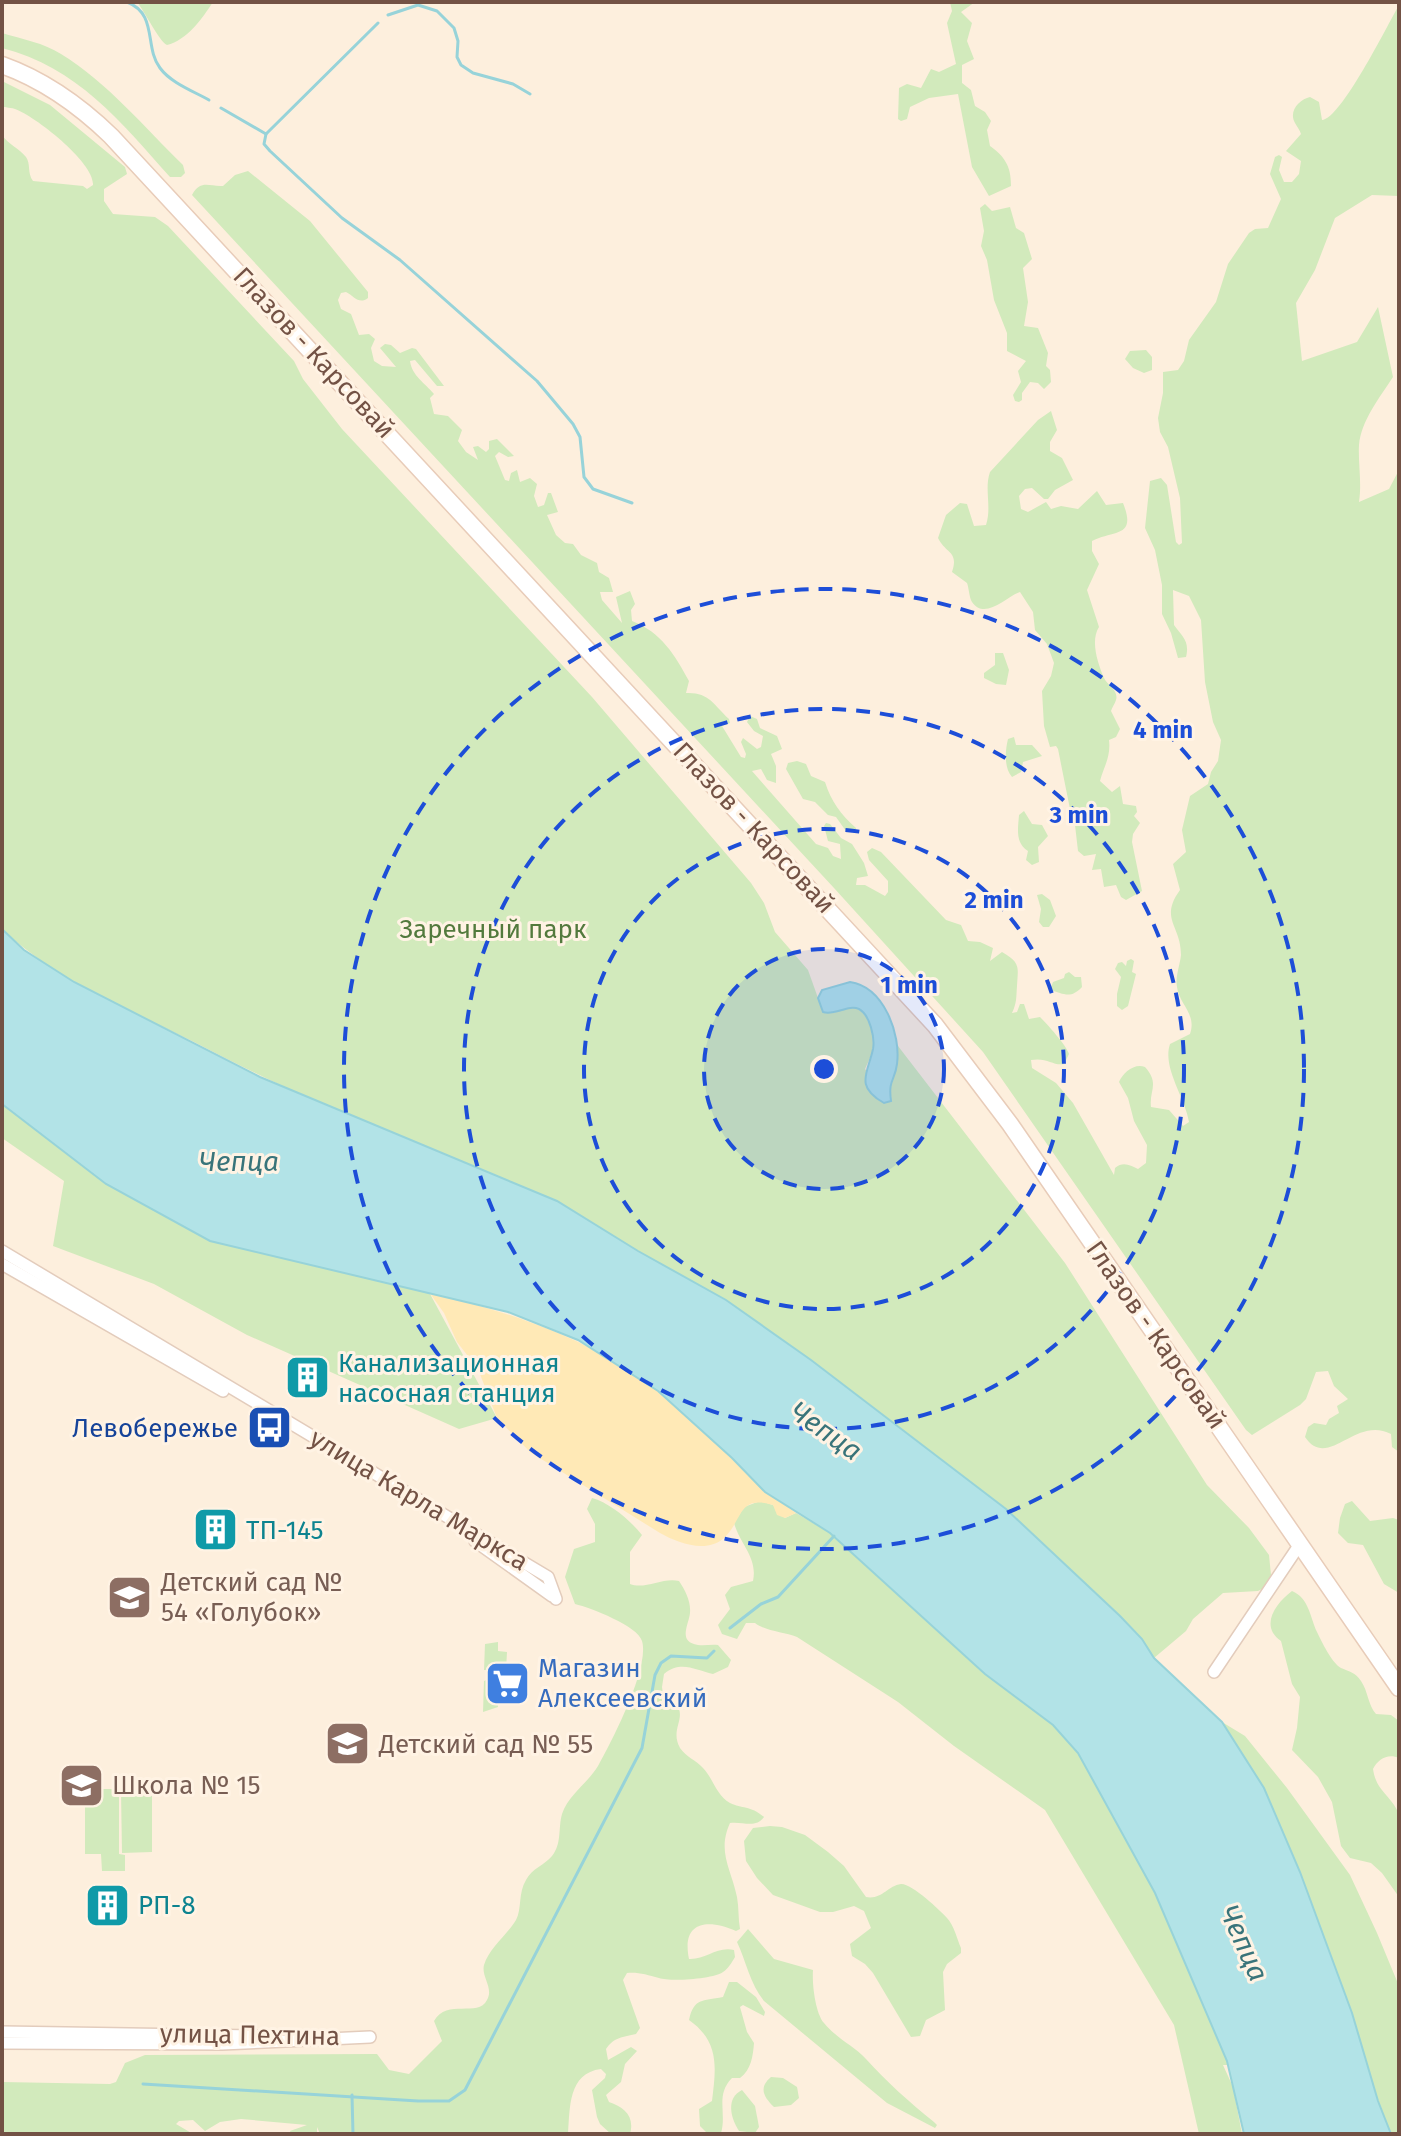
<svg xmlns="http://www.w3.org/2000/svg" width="1401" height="2136" font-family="'Fira Sans',sans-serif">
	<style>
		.green { fill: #d2eabc }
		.sand { fill: #ffe9b6 }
		.water { fill: #b2e3e7; stroke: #97d3d9; stroke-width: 2 }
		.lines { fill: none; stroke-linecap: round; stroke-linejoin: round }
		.stream { stroke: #97d3d9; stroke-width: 3 }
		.street-casing { stroke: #e3ccbc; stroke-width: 14 }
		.secondary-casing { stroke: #e8ccb9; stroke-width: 19 }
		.street { stroke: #fff; stroke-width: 11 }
		.secondary { stroke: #fff; stroke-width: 16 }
		.ring { fill: none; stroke: #1d4ed8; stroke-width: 4; stroke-dasharray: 14 10 }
		.labels { text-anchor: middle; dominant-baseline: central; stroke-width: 6; stroke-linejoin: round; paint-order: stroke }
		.street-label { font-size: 26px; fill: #735245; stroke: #fff3e4 }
		.park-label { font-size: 26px; fill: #537a3d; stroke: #fff3e4 }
		.culture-label { font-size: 26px; fill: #0d838f; stroke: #fff3e4; text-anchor: start }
		.transit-label { font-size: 26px; fill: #164399; stroke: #fff3e4; text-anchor: end }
		.education-label { font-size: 26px; fill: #785e54; stroke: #fff3e4; text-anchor: start }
		.shop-label { font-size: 26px; fill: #366cbe; stroke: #fff3e4; text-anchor: start }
		.water-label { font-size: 28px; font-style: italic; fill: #39747a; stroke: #fff3e4 }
		.centre { fill: #1d4ed8; stroke: #fff3e4; stroke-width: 4 }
		.ring-label { font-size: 24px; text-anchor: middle; font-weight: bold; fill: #1d4ed8; stroke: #fff3e4; stroke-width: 6; stroke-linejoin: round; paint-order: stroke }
	</style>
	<rect width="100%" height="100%" fill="#fdefdd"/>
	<g class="green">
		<path d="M137,2H213C202,19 187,40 167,45C159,41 145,12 137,2Z"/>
		<path d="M950,2H975L961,12L972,23L967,41L974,59L962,65V83L971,90L975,106L985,112L991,121L987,130L990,146C1005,157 1011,166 1011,186L989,196L972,167L958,94L929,98L910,107L907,119L901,121L898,119L899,88L907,84L921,88L931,69L939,72L956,64L947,23L952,11Z"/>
		<path d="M1399,5V196L1372,195L1335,218L1315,270L1296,303L1302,361L1357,342L1378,307L1393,377C1380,397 1361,421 1359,445C1358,464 1362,482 1359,502L1389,489L1399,470V1452L1392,1447L1391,1434C1355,1415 1328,1471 1305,1437L1308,1427L1314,1423L1326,1425L1329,1419L1339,1413L1337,1406L1348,1399L1334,1386L1328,1371L1316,1372L1306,1399L1300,1405L1252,1435L1246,1430L983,1052L834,888L192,195C201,179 209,187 223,186L235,175L248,171L310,221L368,292V298C359,305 354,296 346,292L341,293L338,300L341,309L351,314L359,335L369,334L375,339L371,348L374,361L382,366L396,367L380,348L385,344L391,345L400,353L412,348L416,349L444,386H437L415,360L410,361C412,376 425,383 434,394L430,398L434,414L448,416L462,430L458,441L466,452L478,460L473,447L478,446L486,452L489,449V441L497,439L514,456L508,457L499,452L495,456L505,480L509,481L511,473L517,470L520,482L530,478L537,484L534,496L538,507L544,505L548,493H551L558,512L547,515L556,535L565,543L573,544L581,555L597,563L599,572L609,578L613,592H600L602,600L622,623L616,597L630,591L635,604L631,610L632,621C661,632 675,655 689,681L686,693C709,692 713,704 729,719L730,723L722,726L741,757L745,758L746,754L741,742L743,738L757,749L761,747L763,736L754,731L747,722L750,716L757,719L760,728L777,736L782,749L771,754L776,766V783L767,780L761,769L752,771L816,844L828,848L833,856L841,859L840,844L828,841L824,826L826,823L830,824L841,838L852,844L864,863L868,876L857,878L856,885H865L885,896L888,892V881L869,860L867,852L872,848L881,852L946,920L961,925L968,941L980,942L993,948L990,961L1002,952C1021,963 1018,967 1017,986C1016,998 1017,1002 1012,1013L1017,1012L1020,1004H1024L1029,1019L1040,1017C1047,1024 1067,1046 1069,1054L1064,1064C1053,1066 1047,1057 1031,1060L1032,1068L1056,1083L1073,1103L1114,1175L1115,1168C1123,1161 1130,1165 1138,1169L1146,1163L1147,1145L1134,1121L1128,1098L1119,1082C1123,1073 1134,1063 1145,1067C1160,1084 1149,1090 1151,1107L1169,1110L1183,1126L1189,1122C1185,1097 1162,1068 1170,1044L1190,1034C1197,1014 1179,1004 1177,987C1175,977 1180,965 1181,955C1181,925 1159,919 1180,890L1173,864L1186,852L1182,830L1190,796L1208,784L1211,772L1218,761L1221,740L1213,722L1205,682L1201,620L1189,596L1173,590L1174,625C1182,636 1190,641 1186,657L1178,658L1171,633L1162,614V585L1155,550L1145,528L1150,481L1161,478L1167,485L1176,542L1179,545L1182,543L1180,498L1168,447L1160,432L1158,418L1163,393V372L1178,370L1184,361L1189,340L1216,302L1228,264L1249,233L1255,229L1268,228L1281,199L1270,174L1275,157L1279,155L1282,157L1279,170L1284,182H1292L1299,174L1301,161L1286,151L1301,134C1300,130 1297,127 1295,123C1288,111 1300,99 1310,97L1319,102L1322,120C1341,119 1387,26 1399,5Z"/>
		<path d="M2,33C22,39 44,43 61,54C108,83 144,127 183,165L185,173L181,177H170C121,122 77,67 2,48Z"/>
		<path d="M2,81L50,105L125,167L127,174L104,189V201L113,214L155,217L168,226L294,361L303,379L342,429L592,697L751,883L764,903L775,932L808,970L823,1012C835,1016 842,1007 853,1008C868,1009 873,1033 873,1045C873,1053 868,1062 865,1069L891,1101L889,1088L897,1068L898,1046L1065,1263L1207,1485L1249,1528L1269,1555L1271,1575L1266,1587L1258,1591L1223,1593L1193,1619L1186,1631L1154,1658L1142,1639L1120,1616L992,1498L314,1100C272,1082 233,1062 192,1041C126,1008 56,980 2,929V135C9,145 19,148 26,157C31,164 27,173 33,181L83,186L87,189L93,185C95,163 35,116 15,109C14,108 3,107 2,107Z"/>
		<polygon points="985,204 992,211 1010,207 1016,228 1024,233 1032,259 1023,268 1028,302 1024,326 1038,328 1048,353 1046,366 1050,370 1051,382 1044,389 1038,383 1030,382 1022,393 1022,400 1019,402 1015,401 1013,395 1021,382 1018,371 1026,361 1007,351 1007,333 994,300 987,260 981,246 984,231 980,208"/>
		<polygon points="1146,350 1152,357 1152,370 1144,373 1133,368 1125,359 1130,351"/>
		<path d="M1051,411L1057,430L1050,442V451L1062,458L1073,480L1055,490L1048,499H1044L1032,488L1025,489L1019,496L1021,509L1028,512L1046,502L1051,509L1061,506L1078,509L1097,491L1106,505L1123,503C1137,538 1114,530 1092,541V551L1099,564L1087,590L1099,627C1090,641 1098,664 1104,678C1107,685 1119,690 1116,700C1115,704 1112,707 1111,711L1120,729L1116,737L1109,740C1111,757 1104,766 1100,781L1112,792L1120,786L1123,804L1136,806L1137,812L1134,816L1140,823L1133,834L1132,842L1142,891L1126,900L1121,897L1116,885L1104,887L1101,869L1092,870L1096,854L1084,856L1078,851L1075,825L1081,815L1070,809L1058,749L1056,746L1050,747L1044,726L1042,691L1051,676L1054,663L1047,644L1035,630L1033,612L1020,592C1007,596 985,621 972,602C969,597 969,588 967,583L952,572C959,551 946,554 938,538L946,515L960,503L967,504L974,526L986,525C992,507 984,489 990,472L1038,420Z"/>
		<polygon points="995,653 1003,653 1009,670 1006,685 996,684 984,678 984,673 995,665"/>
		<path d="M1014,737L1016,745H1032L1042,756L1023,762L1021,772L1012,777C1004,768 1005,751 1008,739Z"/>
		<path d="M797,761L806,764L811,776L825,782C831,801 841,815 856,828V832L846,831L836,817L828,815L815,802L803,799L786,769L788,763Z"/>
		<path d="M1024,811L1032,824L1042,825L1048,836L1038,847L1039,862L1032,865L1026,860L1028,851C1015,843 1018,829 1019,815Z"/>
		<polygon points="1042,894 1050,900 1056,916 1049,927 1043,927 1039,922 1041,909 1037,895"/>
		<polygon points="1131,959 1134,961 1132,972 1136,974 1128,1006 1122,1010 1117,1006 1117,994 1121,977 1115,969 1118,963 1122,962 1126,966 1127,961"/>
		<path d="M1069,972L1075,977H1081L1082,987C1071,999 1064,994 1050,990L1053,982L1064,978L1065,974Z"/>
		<polygon points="2,1104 106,1184 210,1241 429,1292 497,1418 459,1429 247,1335 154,1284 53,1246 64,1181 2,1138"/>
		<path d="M592,1498C610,1503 630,1520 642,1535L630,1552V1584C645,1590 663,1577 679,1581C685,1590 691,1601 690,1613C689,1624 677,1642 698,1645C705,1646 711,1644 718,1645L731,1660L728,1667L713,1674C695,1670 681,1660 664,1674L662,1687L663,1694C697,1713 667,1725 680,1748C686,1757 696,1760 703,1768C713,1778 716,1795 730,1803C742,1809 750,1805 764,1817C756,1829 742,1821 730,1823C717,1852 731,1868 737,1897C739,1908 738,1918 740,1929L736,1931C709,1919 681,1920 689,1959C705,1960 717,1946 734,1950L735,1957C732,1962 728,1969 723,1972C714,1979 670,1982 659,1978C647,1975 639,1972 627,1973L623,1980L640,2028L636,2034C623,2037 614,2037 606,2049L608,2060L631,2047L637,2051L625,2064L621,2082L606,2095L609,2102C624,2107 635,2116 630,2134H611L600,2124L597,2117L592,2090L605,2078L606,2074L601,2069C568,2073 570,2108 568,2134H320L317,2127V2134H291L290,2131L307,2125L241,2119L220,2122L205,2131L193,2120L179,2121L176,2124L193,2134H2V2082L110,2084L116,2082L125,2063L145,2055L377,2054L389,2070L409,2074L442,2041L434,2021C447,1998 478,2018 487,2000C494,1988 481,1977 484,1965C489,1948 507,1935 516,1920C522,1909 518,1893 526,1880C532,1868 545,1865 552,1856C562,1844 558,1828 562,1814C569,1794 587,1784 598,1766C612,1741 650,1667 642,1641C638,1626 591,1608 575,1604L565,1577L574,1549L595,1542V1524L587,1509Z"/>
		<path d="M760,1501L773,1505L785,1518L796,1513L830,1533L985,1674L1053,1725L1078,1753L1155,1893L1231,2065H1223L1233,2087L1242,2134H1199L1174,2025L1045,1810L954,1746L898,1702L797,1637C784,1632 765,1631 755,1623H746L737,1639L722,1634L718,1625L730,1609L725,1595L731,1587L753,1581C758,1558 740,1544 734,1523L744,1507Z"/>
		<polygon points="1352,1501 1370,1521 1393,1518 1399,1520 1399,1593 1384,1584 1363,1545 1348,1543 1338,1533 1340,1518 1345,1504"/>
		<path d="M1292,1591C1309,1598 1310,1617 1317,1632C1322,1642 1331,1662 1341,1668C1350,1672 1355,1672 1361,1681C1368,1691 1368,1705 1376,1714L1391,1715L1399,1721V1758C1388,1753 1378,1759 1373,1769C1376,1790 1388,1793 1397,1810L1399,1897L1382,1873L1371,1863L1350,1858L1341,1846L1332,1802L1318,1777L1292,1750L1297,1728L1300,1697L1292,1684L1281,1641C1259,1626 1276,1603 1292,1591Z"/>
		<polygon points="498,1642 498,1651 507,1652 506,1670 484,1670 485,1644"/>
		<polygon points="495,1676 498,1707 483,1712 484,1681"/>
		<polygon points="1222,1722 1245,1736 1287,1788 1350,1875 1377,1933 1399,1986 1399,2134 1391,2134 1378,2101 1352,2013 1300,1872 1264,1788"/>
		<polygon points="85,1789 119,1789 119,1854 125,1855 125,1871 102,1871 101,1854 85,1854"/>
		<polygon points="121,1791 152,1791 152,1852 122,1853"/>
		<path d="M770,1826L782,1827L805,1835L828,1852L844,1866L866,1897C882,1900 887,1886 901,1884C911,1883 940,1910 947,1918C954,1925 957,1939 961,1948V1953L947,1964L943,1972L945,2010L926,2020L920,2036L911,2037L873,1973L865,1964L852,1956L850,1944L871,1928L864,1911L854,1906L833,1912H820L773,1895L757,1878L746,1861L744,1841L753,1828Z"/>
		<path d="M748,1929L774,1959L813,1970C812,1983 815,2012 824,2023C836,2038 854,2046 866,2059C887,2082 909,2102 934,2122L937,2125L935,2128L887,2103L764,2001C750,1984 746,1961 737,1942Z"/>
		<path d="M729,1982H737L756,1997L765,2012L764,2016L743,2005L740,2007L747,2032L754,2043C753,2056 751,2070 740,2078H732C715,2095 727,2113 721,2133L708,2134L700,2126L699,2109L712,2101C716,2068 720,2042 689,2020C694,1998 702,2001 723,1997Z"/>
		<path d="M771,2077L783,2078L797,2087L799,2098L791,2105L774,2107C764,2097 758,2088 771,2077Z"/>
		<path d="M742,2090L755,2106L759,2127L755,2133L739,2131C730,2117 726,2098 742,2090Z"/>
	</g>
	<path class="sand" d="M429,1292C511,1313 591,1338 658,1391C706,1429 745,1478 796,1513L785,1518L777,1515L773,1505C739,1495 743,1518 726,1536C708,1555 678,1543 660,1533L530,1452L497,1418L478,1369L457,1342L444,1313Z"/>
	<g class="water">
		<polygon points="2,929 24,950 74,982 260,1077 557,1201 638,1251 726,1300 811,1360 1006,1509 1120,1616 1142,1639 1154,1658 1222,1722 1264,1788 1300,1872 1352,2013 1378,2101 1391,2134 1244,2134 1227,2061 1155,1893 1078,1753 1053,1725 985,1674 830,1533 765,1492 732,1458 658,1391 578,1340 508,1312 210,1241 106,1184 2,1104"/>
		<path d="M850,982C884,987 901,1034 897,1064C895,1081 888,1079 891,1101L884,1103C854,1086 868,1073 873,1049C875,1038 870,1015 859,1009C848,1004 835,1016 823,1012L818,998L822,990Z"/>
	</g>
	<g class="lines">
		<g class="stream">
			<path d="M127,2C158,14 144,47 160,68C171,83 193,91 209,100"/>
			<polyline points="388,15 418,5 437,11 454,28 458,41 457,57 461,65 473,73 513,84 530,94"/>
			<polyline points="221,108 266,134 378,23"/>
			<polyline points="266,134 264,144 270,151 342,218 400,260 537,381 573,424 580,437 584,477 593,489 632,503"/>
			<polyline points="730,1628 761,1604 778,1597 834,1536"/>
			<polyline points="143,2084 418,2101 449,2101 465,2090 642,1748 655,1675 661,1663 671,1656 707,1658 714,1651"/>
			<polyline points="352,2095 353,2134"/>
		</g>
		<defs>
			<g id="street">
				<polyline points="2,1251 548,1577 556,1599"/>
				<polyline points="2,1264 223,1391"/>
				<polyline points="475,1541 552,1596"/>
				<polyline points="1214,1672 1300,1544"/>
				<polyline points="2,2032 261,2036"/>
				<polyline points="2,2043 222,2044 370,2037"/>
			</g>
			<path id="secondary" d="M2,65C44,80 79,105 111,136L935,1025L1010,1124L1399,1688"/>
		</defs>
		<use href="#street" class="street-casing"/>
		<use href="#secondary" class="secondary-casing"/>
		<use href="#street" class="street"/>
		<use href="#secondary" class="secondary"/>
	</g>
	<circle cx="824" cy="1069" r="120" fill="#1d4ed8" fill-opacity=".12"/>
	<g class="ring">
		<circle cx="824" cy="1069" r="120"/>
		<circle cx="824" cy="1069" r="240"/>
		<circle cx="824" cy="1069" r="360"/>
		<circle cx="824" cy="1069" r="480"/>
	</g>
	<defs>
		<symbol id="building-square" viewBox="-11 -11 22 22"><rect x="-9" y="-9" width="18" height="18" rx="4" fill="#0f9aa8" stroke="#fff3e4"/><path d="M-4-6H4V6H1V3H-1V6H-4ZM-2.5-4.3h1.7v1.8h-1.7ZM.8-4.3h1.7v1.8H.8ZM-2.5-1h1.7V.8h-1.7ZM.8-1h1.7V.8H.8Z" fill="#fff"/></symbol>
		<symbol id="bus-square" viewBox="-11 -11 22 22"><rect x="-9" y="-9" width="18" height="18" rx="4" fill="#1a4fb4" stroke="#fff3e4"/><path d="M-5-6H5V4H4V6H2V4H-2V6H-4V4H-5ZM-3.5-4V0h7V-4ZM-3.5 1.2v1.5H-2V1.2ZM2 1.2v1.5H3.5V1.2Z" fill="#fff"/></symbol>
		<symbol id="school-square" viewBox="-11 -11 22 22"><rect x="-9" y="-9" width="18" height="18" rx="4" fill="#8d6e63" stroke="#fff3e4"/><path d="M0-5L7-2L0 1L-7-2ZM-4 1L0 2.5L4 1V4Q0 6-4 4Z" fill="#fff"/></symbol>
		<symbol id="supermarket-square" viewBox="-11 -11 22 22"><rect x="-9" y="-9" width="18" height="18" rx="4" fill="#3f7fe0" stroke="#fff3e4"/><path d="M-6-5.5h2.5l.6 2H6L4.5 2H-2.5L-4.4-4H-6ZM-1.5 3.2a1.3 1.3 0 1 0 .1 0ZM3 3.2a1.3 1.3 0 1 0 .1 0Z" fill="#fff"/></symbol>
	</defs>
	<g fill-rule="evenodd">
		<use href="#building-square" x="282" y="1352" width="51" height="51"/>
		<use href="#bus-square" x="244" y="1402" width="51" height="51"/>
		<use href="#building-square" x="190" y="1504" width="51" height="51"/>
		<use href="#school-square" x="104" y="1572" width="51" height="51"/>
		<use href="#supermarket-square" x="482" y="1658" width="51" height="51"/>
		<use href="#school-square" x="322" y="1718" width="51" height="51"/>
		<use href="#school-square" x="56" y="1760" width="51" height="51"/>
		<use href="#building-square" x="82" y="1880" width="51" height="51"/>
	</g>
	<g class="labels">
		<g class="street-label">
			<text transform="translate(314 353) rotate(47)">Глазов - Карсовай</text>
			<text transform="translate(754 828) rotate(47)">Глазов - Карсовай</text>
			<text transform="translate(1156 1335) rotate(55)">Глазов - Карсовай</text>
			<text transform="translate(419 1500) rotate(31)">улица Карла Маркса</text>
			<text transform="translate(250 2035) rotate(1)">улица Пехтина</text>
		</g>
		<g class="park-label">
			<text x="493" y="929">Заречный парк</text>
		</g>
		<g class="culture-label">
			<text x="338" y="1363">Канализационная<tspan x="338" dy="30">насосная станция</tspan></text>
			<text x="246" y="1530">ТП-145</text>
			<text x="138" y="1905">РП-8</text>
		</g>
		<g class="transit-label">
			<text x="238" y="1428">Левобережье</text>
		</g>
		<g class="education-label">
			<text x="161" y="1582">Детский сад №<tspan x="161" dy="30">54 «Голубок»</tspan></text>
			<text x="379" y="1744">Детский сад № 55</text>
			<text x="112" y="1785">Школа № 15</text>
		</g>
		<g class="shop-label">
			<text x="538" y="1668">Магазин<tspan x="538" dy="30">Алексеевский</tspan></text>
		</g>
		<g class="water-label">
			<text x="239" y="1161">Чепца</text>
			<text transform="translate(826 1431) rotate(35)">Чепца</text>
			<text transform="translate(1244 1943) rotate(66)">Чепца</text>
		</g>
	</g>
	<circle cx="824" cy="1069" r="12" class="centre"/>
	<g class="ring-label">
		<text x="1163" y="738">4 min</text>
		<text x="1079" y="823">3 min</text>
		<text x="994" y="908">2 min</text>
		<text x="909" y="993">1 min</text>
	</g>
	<rect width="1401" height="2136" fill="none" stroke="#735245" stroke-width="8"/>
</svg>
